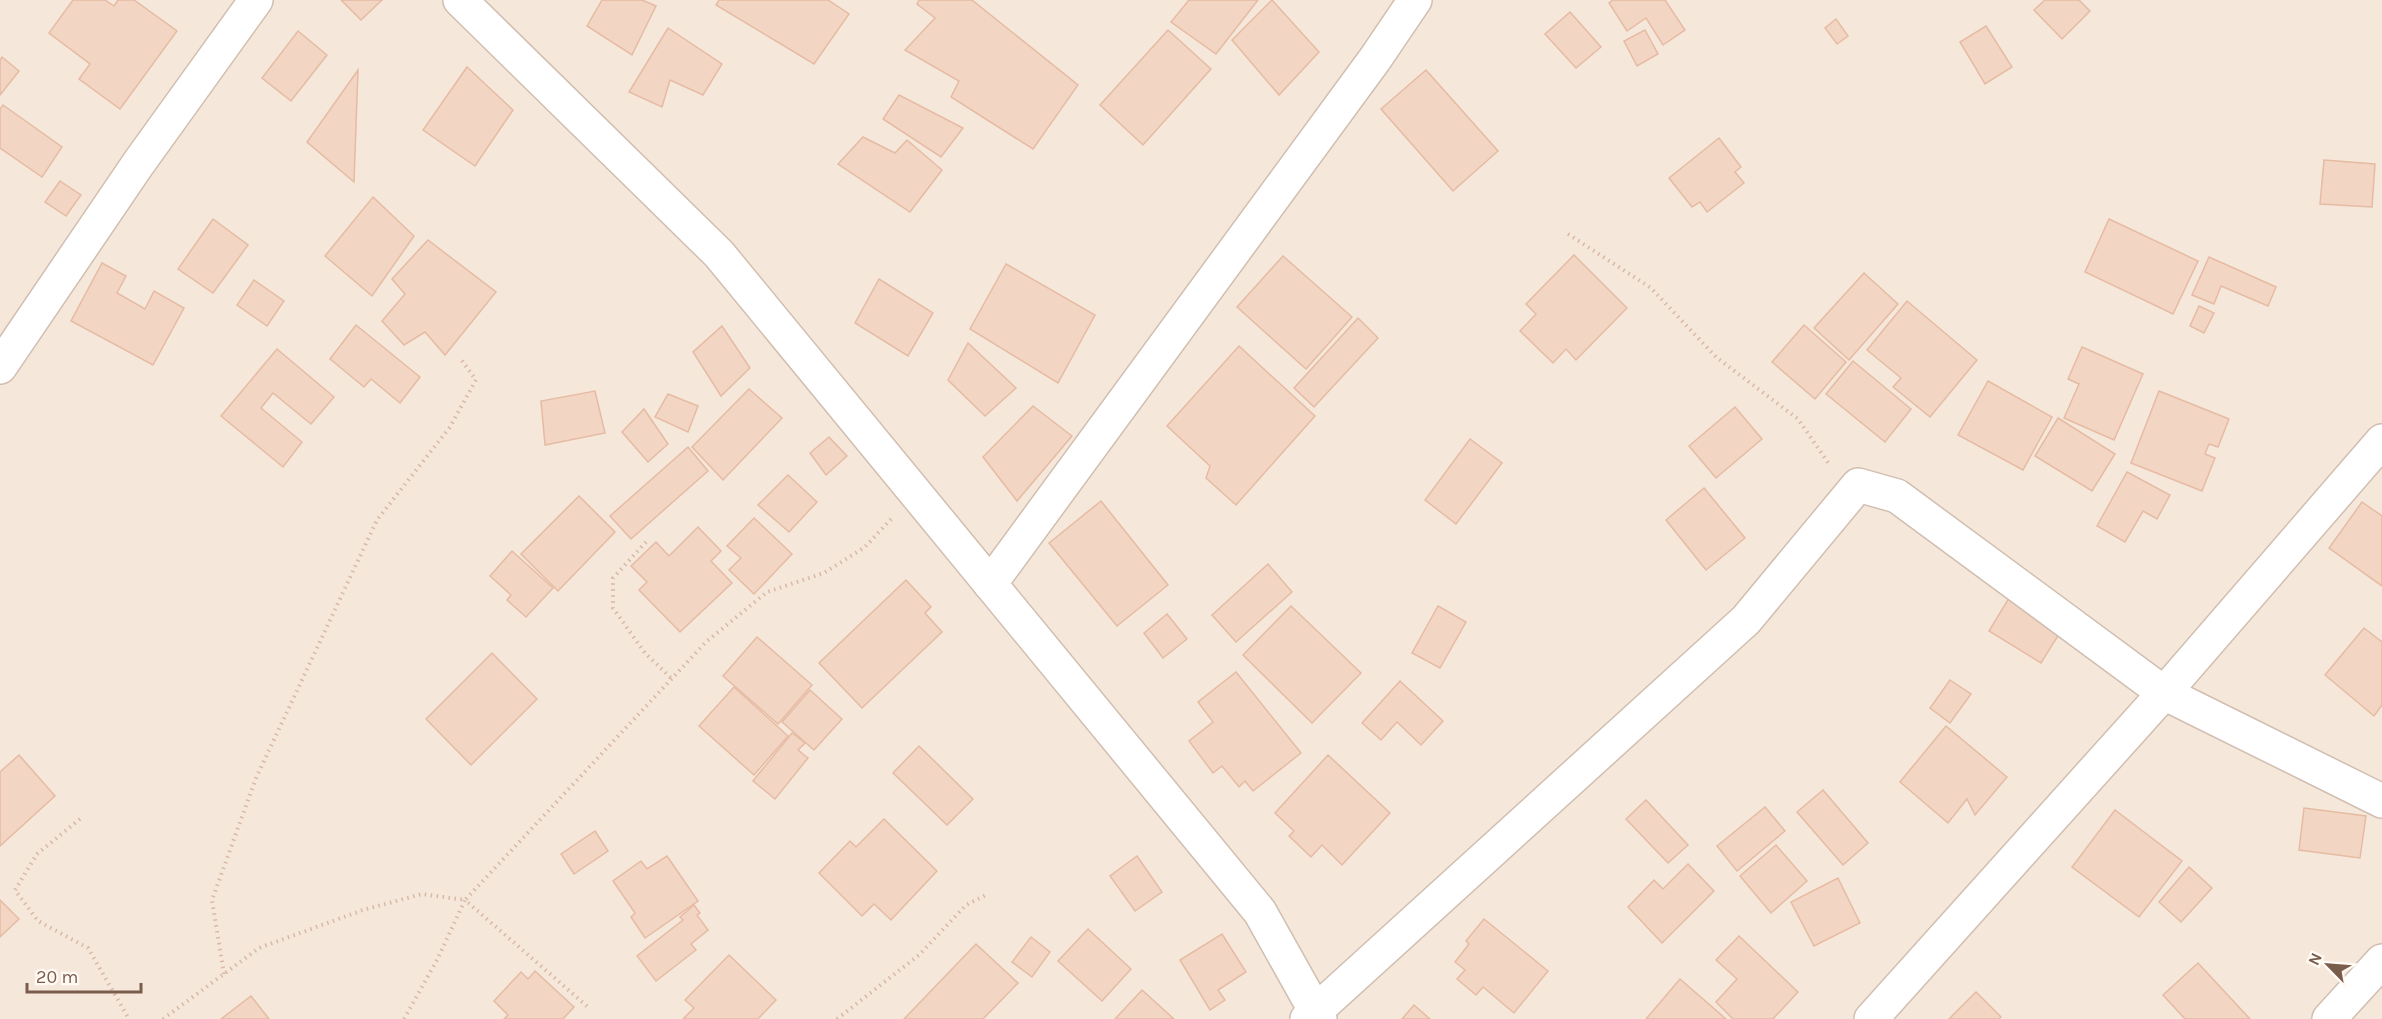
<svg xmlns="http://www.w3.org/2000/svg" width="2382" height="1019" font-family="Karla,sans-serif">
	<style>
		.residential { fill: #f5e8da }
		.building { fill: #f3d5c3; stroke: #e6bba3; stroke-width: 1.5 }
		.lines { fill: none; stroke-linecap: round; stroke-linejoin: round }
		.minor-casing { stroke: #d1beb0; stroke-width: 36 }
		.path { stroke: #d9b8a5; stroke-width: 4; stroke-dasharray: 1.5 4.5; stroke-linecap: butt }
		.minor { stroke: #fff; stroke-width: 33 }
	</style>
	<rect width="100%" height="100%" fill="#fdf6ec"/>
	<rect class="residential" x="0" y="0" width="2382" height="1019"/>
	<g class="building">
		<polygon points="73,0 105,0 114,6 118,0 134,0 177,31 120,109 79,79 90,64 49,33"/>
		<polygon points="341,0 382,0 361,20"/>
		<polygon points="602,0 642,0 656,6 632,55 587,26"/>
		<polygon points="719,0 828,0 849,14 814,64 716,5"/>
		<polygon points="919,0 972,0 1078,85 1033,149 951,97 959,81 905,50 935,18 917,4"/>
		<polygon points="1189,0 1258,0 1216,54 1171,22"/>
		<polygon points="1272,0 1319,52 1279,95 1232,40"/>
		<polygon points="1613,0 1665,0 1685,30 1663,45 1646,18 1627,31 1609,3"/>
		<polygon points="2045,0 2079,0 2090,11 2062,39 2034,10"/>
		<polygon points="1570,12 1601,47 1576,68 1545,34"/>
		<polygon points="1836,19 1848,36 1837,44 1825,28"/>
		<polygon points="1986,26 2012,67 1985,84 1960,42"/>
		<polygon points="668,28 722,64 703,95 670,80 662,107 629,92"/>
		<polygon points="1168,30 1211,69 1143,145 1100,105"/>
		<polygon points="1645,30 1658,54 1637,66 1624,41"/>
		<polygon points="298,31 327,55 291,101 262,78"/>
		<polygon points="2,57 19,71 0,95 0,60"/>
		<polygon points="467,67 513,110 475,166 423,130"/>
		<polygon points="358,70 354,182 307,142"/>
		<polygon points="1426,70 1498,151 1453,191 1381,109"/>
		<polygon points="899,95 963,128 941,157 883,119"/>
		<polygon points="3,105 62,147 42,177 0,148 0,109"/>
		<polygon points="863,137 895,153 907,140 942,170 910,212 838,164"/>
		<polygon points="1719,138 1741,167 1735,172 1744,183 1707,212 1700,202 1692,207 1669,178"/>
		<polygon points="2324,160 2375,164 2372,207 2320,204"/>
		<polygon points="60,181 81,195 66,216 45,202"/>
		<polygon points="373,197 414,236 372,296 325,256"/>
		<polygon points="213,219 248,245 213,293 178,269"/>
		<polygon points="2109,219 2198,261 2173,314 2085,272"/>
		<polygon points="428,240 496,292 445,355 425,332 404,345 382,321 405,294 392,279"/>
		<polygon points="1574,255 1627,308 1576,360 1566,349 1553,363 1520,331 1536,314 1526,304"/>
		<polygon points="1283,256 1352,317 1306,369 1237,307"/>
		<polygon points="2209,257 2276,287 2268,306 2221,286 2214,304 2192,295"/>
		<polygon points="102,263 126,276 117,293 145,309 154,291 184,308 153,365 71,321"/>
		<polygon points="1006,264 1095,315 1058,383 970,329"/>
		<polygon points="1864,273 1898,304 1849,360 1814,328"/>
		<polygon points="879,279 933,313 908,356 855,323"/>
		<polygon points="254,280 284,301 267,326 237,305"/>
		<polygon points="1907,301 1977,360 1930,417 1893,387 1901,378 1867,350"/>
		<polygon points="2199,306 2214,313 2204,333 2190,326"/>
		<polygon points="1358,318 1378,338 1314,407 1294,388"/>
		<polygon points="356,325 420,377 400,403 371,379 364,387 330,359"/>
		<polygon points="1804,325 1846,362 1815,399 1772,362"/>
		<polygon points="722,326 750,368 721,396 693,352"/>
		<polygon points="968,343 1016,388 985,416 948,380"/>
		<polygon points="1239,346 1315,416 1236,505 1206,478 1210,466 1167,426"/>
		<polygon points="2082,347 2143,374 2114,440 2064,418 2079,384 2068,379"/>
		<polygon points="277,349 334,397 311,424 273,393 261,408 302,442 283,467 221,416"/>
		<polygon points="1853,361 1911,409 1885,442 1826,394"/>
		<polygon points="1988,381 2052,417 2023,470 1958,435"/>
		<polygon points="749,389 782,418 723,480 692,447"/>
		<polygon points="595,391 605,433 545,445 541,401"/>
		<polygon points="2159,391 2229,419 2218,447 2209,444 2205,454 2215,458 2202,491 2131,463"/>
		<polygon points="668,394 698,406 688,432 655,417"/>
		<polygon points="1033,406 1072,436 1017,501 983,457"/>
		<polygon points="1735,407 1762,439 1716,478 1689,446"/>
		<polygon points="644,409 668,444 648,462 622,432"/>
		<polygon points="2058,418 2115,454 2092,491 2035,456"/>
		<polygon points="829,437 847,456 826,475 810,453"/>
		<polygon points="1470,439 1502,463 1456,524 1425,500"/>
		<polygon points="688,447 708,471 631,539 610,516"/>
		<polygon points="2127,472 2170,495 2157,519 2143,511 2125,542 2097,526"/>
		<polygon points="788,475 817,502 789,532 758,505"/>
		<polygon points="1704,488 1745,538 1706,570 1666,520"/>
		<polygon points="579,496 615,532 558,591 521,554"/>
		<polygon points="1101,501 1168,585 1117,626 1049,543"/>
		<polygon points="2362,502 2382,516 2382,586 2329,548"/>
		<polygon points="754,518 792,554 754,594 729,570 741,558 727,546"/>
		<polygon points="698,527 721,551 711,561 732,583 680,632 639,590 647,582 631,566 656,542 669,556"/>
		<polygon points="512,551 553,588 526,617 507,600 511,595 490,576"/>
		<polygon points="1268,564 1292,592 1236,642 1212,615"/>
		<polygon points="906,580 931,607 925,613 942,632 862,708 819,663"/>
		<polygon points="2009,598 2061,631 2041,663 1989,631"/>
		<polygon points="1291,606 1361,673 1312,723 1243,655"/>
		<polygon points="1438,606 1466,622 1440,668 1412,653"/>
		<polygon points="1167,614 1187,639 1163,658 1144,633"/>
		<polygon points="2364,628 2382,642 2382,705 2374,716 2325,675"/>
		<polygon points="757,637 812,685 778,724 723,676"/>
		<polygon points="492,653 537,699 471,765 426,719"/>
		<polygon points="1236,672 1301,753 1253,791 1245,781 1239,787 1222,766 1213,773 1189,741 1213,722 1198,702"/>
		<polygon points="1950,680 1971,694 1950,723 1930,708"/>
		<polygon points="1400,681 1443,721 1421,745 1397,722 1381,740 1362,723"/>
		<polygon points="734,687 788,736 754,775 699,726"/>
		<polygon points="810,690 842,719 814,750 782,722"/>
		<polygon points="1946,726 2007,777 1975,815 1967,799 1948,823 1900,782"/>
		<polygon points="792,733 805,743 798,750 808,758 775,799 753,781"/>
		<polygon points="919,746 973,799 947,825 893,773"/>
		<polygon points="19,755 55,796 0,846 0,772"/>
		<polygon points="1328,755 1390,813 1342,865 1322,845 1311,857 1289,836 1294,831 1275,813"/>
		<polygon points="1823,790 1868,843 1843,865 1797,812"/>
		<polygon points="1646,800 1688,845 1668,863 1626,819"/>
		<polygon points="1765,807 1785,831 1737,871 1717,846"/>
		<polygon points="2304,808 2366,816 2360,858 2299,850"/>
		<polygon points="2115,810 2182,861 2139,917 2072,867"/>
		<polygon points="884,819 937,871 891,920 874,904 862,916 819,873 850,841 856,847"/>
		<polygon points="595,831 608,851 574,874 561,854"/>
		<polygon points="1776,845 1807,881 1771,913 1740,876"/>
		<polygon points="667,856 698,901 645,938 631,917 635,913 613,881 641,861 647,869"/>
		<polygon points="1137,856 1162,892 1135,911 1110,876"/>
		<polygon points="1688,864 1714,891 1662,943 1628,907 1654,880 1663,889"/>
		<polygon points="2189,867 2212,888 2181,922 2159,902"/>
		<polygon points="1838,878 1860,923 1814,946 1791,902"/>
		<polygon points="0,900 19,919 0,937"/>
		<polygon points="694,905 700,913 697,915 708,930 691,944 696,950 656,981 637,956 683,920 680,917"/>
		<polygon points="1484,919 1548,971 1514,1013 1483,987 1476,995 1457,979 1465,970 1455,962 1469,944 1466,941"/>
		<polygon points="1088,929 1131,969 1102,1001 1058,961"/>
		<polygon points="1222,934 1246,972 1218,990 1225,1000 1210,1010 1180,960"/>
		<polygon points="1739,936 1798,992 1773,1019 1733,1019 1716,1002 1737,979 1716,960"/>
		<polygon points="1031,937 1050,952 1032,977 1012,962"/>
		<polygon points="976,944 1018,983 983,1019 904,1019"/>
		<polygon points="729,955 776,1000 758,1019 683,1019 694,1008 685,1000"/>
		<polygon points="2198,963 2250,1019 2185,1019 2163,995"/>
		<polygon points="535,971 574,1007 563,1019 504,1019 508,1015 494,1001 521,972 528,979"/>
		<polygon points="1680,979 1726,1019 1646,1019"/>
		<polygon points="1142,990 1174,1019 1115,1019"/>
		<polygon points="1976,992 2001,1017 1999,1019 1949,1019"/>
		<polygon points="251,996 269,1019 221,1019"/>
		<polygon points="1414,1005 1430,1019 1402,1019"/>
	</g>
	<g class="lines">
		<defs>
			<g id="minor">
				<polyline points="460,0 719,254 1260,912 1320,1019"/>
				<polyline points="0,367 138,164 256,0"/>
				<polyline points="990,584 1375,59 1415,0"/>
				<polyline points="1307,1019 1746,620 1858,485 1897,496 2164,693 2382,801"/>
				<polyline points="1871,1019 2164,693 2382,441"/>
				<polyline points="2329,1019 2382,961"/>
			</g>
		</defs>
		<use href="#minor" class="minor-casing"/>
		<g class="path">
			<polyline points="1568,234 1651,288 1716,357 1798,419 1829,464"/>
			<polyline points="646,542 613,578 613,608 645,653 672,679"/>
			<polyline points="80,819 37,854 15,890 38,921 88,948 129,1019"/>
			<polyline points="224,974 212,900 256,778 377,520 450,427 476,380 460,358"/>
			<polyline points="163,1019 259,948 363,910 422,894 465,900 706,642 767,592 824,573 865,547 891,519"/>
			<polyline points="404,1019 437,960 465,900 588,1007"/>
			<polyline points="837,1019 919,955 966,905 986,895"/>
		</g>
		<use href="#minor" class="minor"/>
	</g>
	<g transform="translate(2328 965) rotate(295)" stroke="#fffaf3" stroke-width="4.5" paint-order="stroke">
	<path d="M0-4.5L10 22L0 15L-10 22Z" fill="#7a5c4d"/>
	<text y="-9" font-size="16" font-weight="bold" text-anchor="middle" fill="#7a5c4d">N</text>
	</g>
	<path d="M27 983v9h114v-9" fill="none" stroke="#7a5c4d" stroke-width="3"/>
	<text x="36" y="983" font-size="18" fill="#7a5c4d" stroke="#fffaf3" stroke-width="4.5" paint-order="stroke">20 m</text>
</svg>
